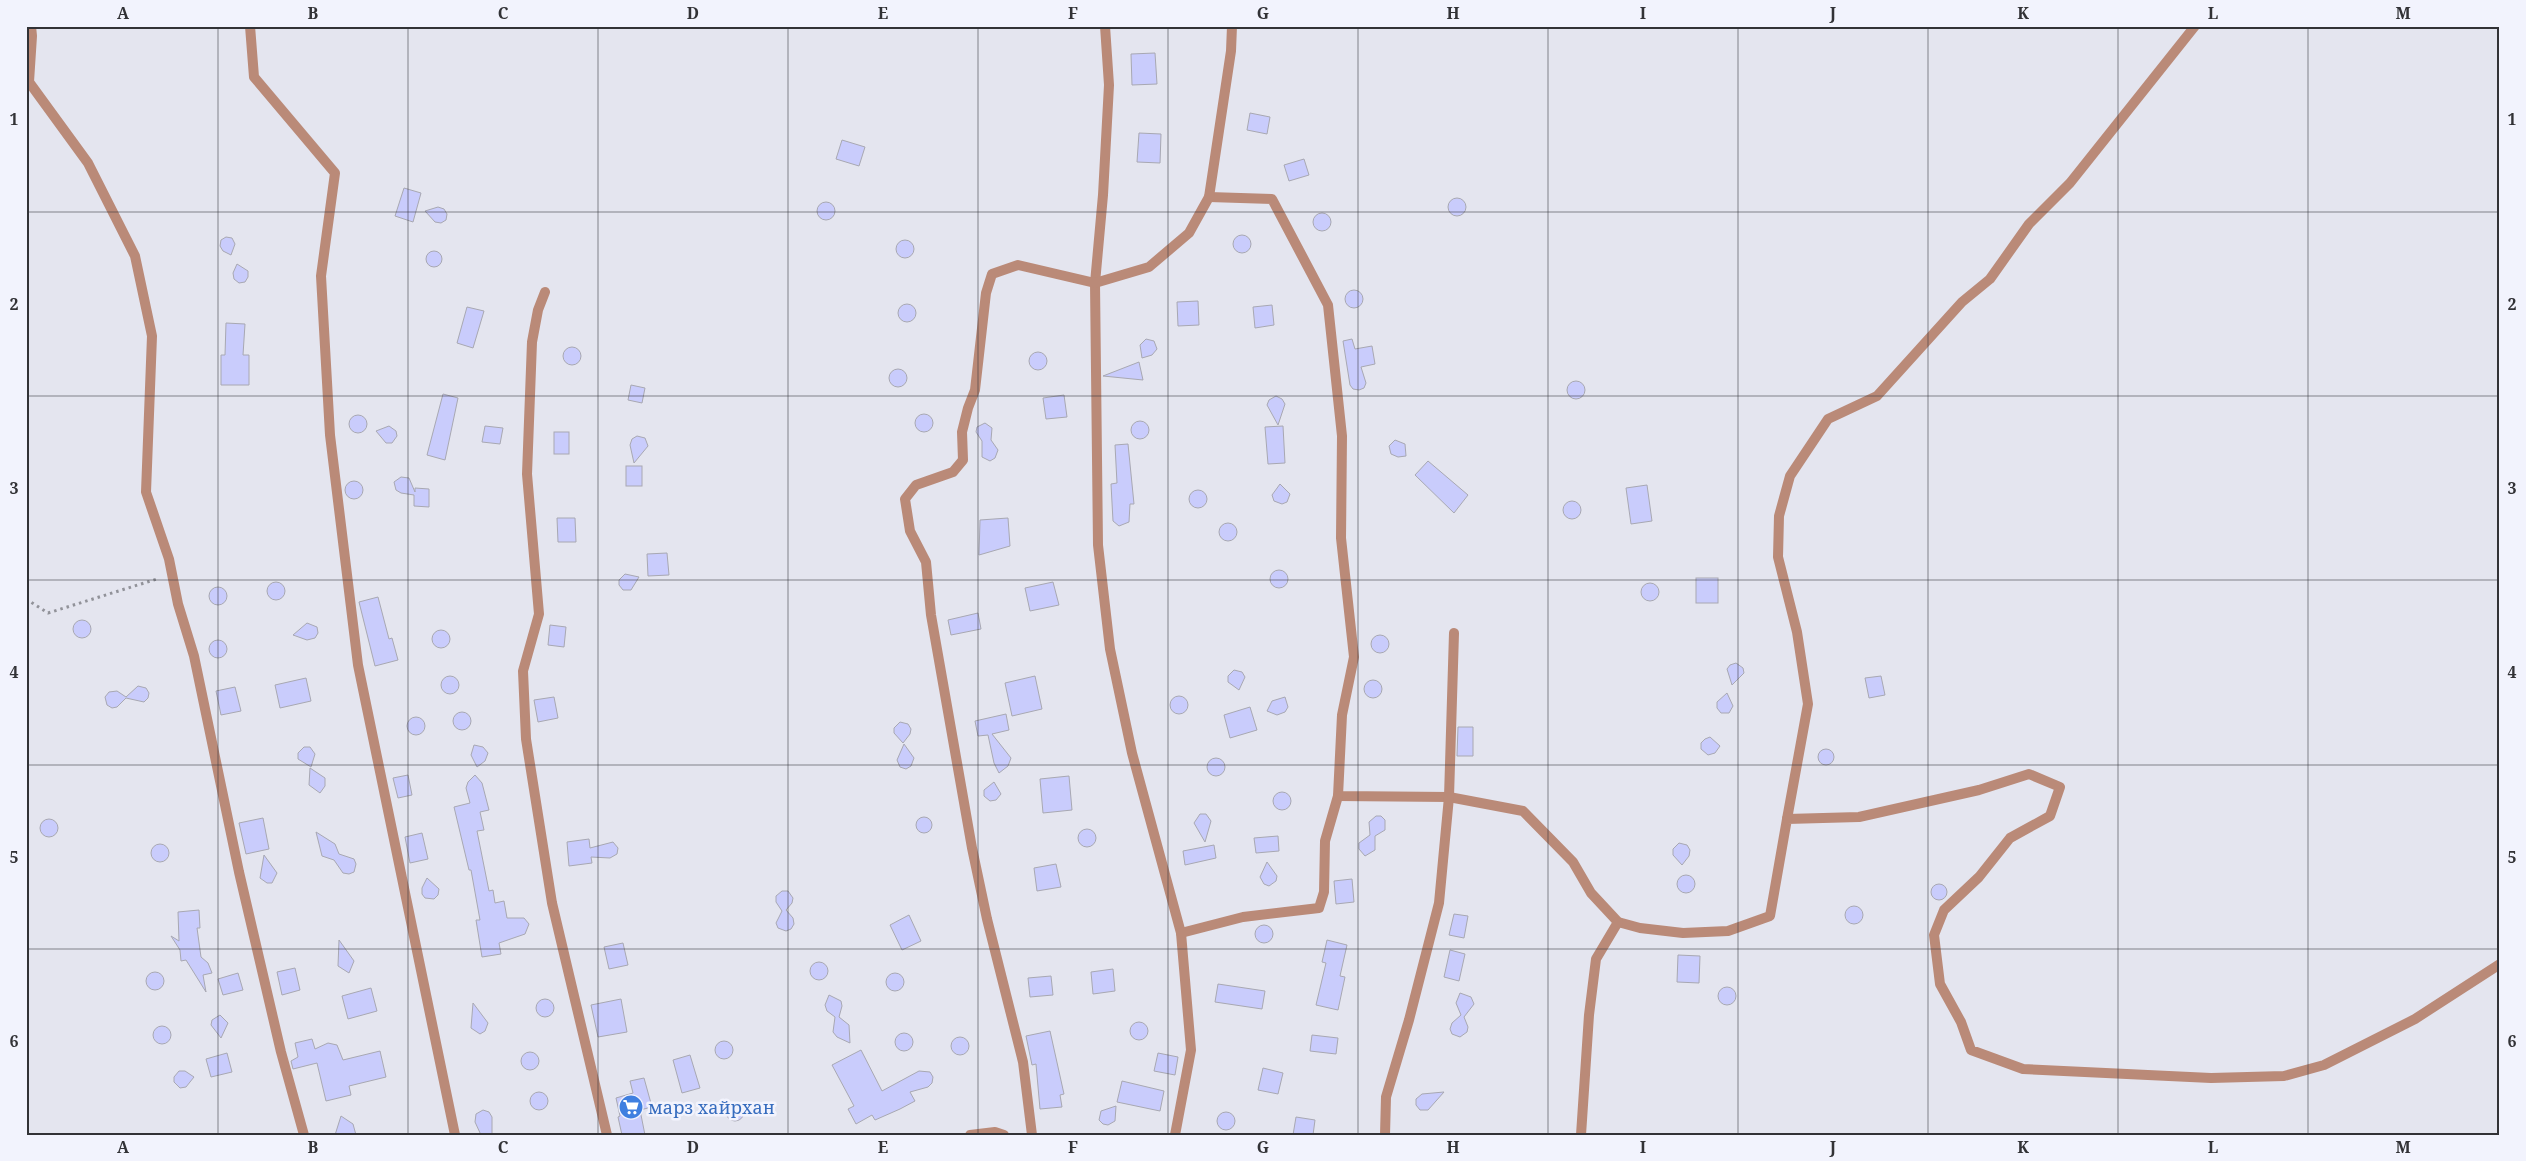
<svg xmlns="http://www.w3.org/2000/svg" width="2526" height="1161" font-family="'Noto Serif',serif">
	<style>
		.building { fill: #c9ccfc; stroke: #a8a8b2 }
		.lines { fill: none; stroke-linecap: round; stroke-linejoin: round }
		.path { stroke: #919299; stroke-width: 3; stroke-dasharray: 2.5 4; stroke-linecap: butt }
		.minor { stroke: #ba8a78; stroke-width: 10 }
		.grid { fill: none; stroke: #323236; stroke-width: 1; stroke-opacity: 0.55 }
		.labels { text-anchor: middle; dominant-baseline: central; stroke-width: 5; stroke-linejoin: round; paint-order: stroke }
		.shop-label { font-size: 18px; fill: #366cbe; stroke: #f2f3fd; text-anchor: start }
		.neatline { fill: none; stroke: #323236; stroke-width: 2 }
		.grid-label { font-size: 16px; text-anchor: middle; font-weight: bold; fill: #323236 }
	</style>
	<rect width="100%" height="100%" fill="#e4e5ef"/>
	<g class="building">
		<polygon points="1155,53 1157,84 1132,85 1131,54"/>
		<polygon points="1250,113 1270,117 1267,134 1247,130"/>
		<polygon points="1139,133 1161,134 1160,163 1137,162"/>
		<polygon points="842,140 865,147 859,166 836,159"/>
		<polygon points="1304,159 1309,175 1289,181 1284,165"/>
		<polygon points="404,188 421,193 413,222 395,216"/>
		<circle cx="1457" cy="207" r="9"/>
		<circle cx="826" cy="211" r="9"/>
		<polygon points="438,207 444,209 447,214 446,220 441,223 435,222 425,211"/>
		<circle cx="1322" cy="222" r="9"/>
		<circle cx="1242" cy="244" r="9"/>
		<polygon points="226,237 232,238 235,244 231,255 223,251 220,246 221,240"/>
		<circle cx="905" cy="249" r="9"/>
		<circle cx="434" cy="259" r="8"/>
		<polygon points="237,264 248,271 248,277 245,282 239,283 234,279 233,273"/>
		<circle cx="1354" cy="299" r="9"/>
		<polygon points="1198,301 1199,325 1178,326 1177,302"/>
		<circle cx="907" cy="313" r="9"/>
		<polygon points="1272,305 1274,325 1255,328 1253,307"/>
		<polygon points="467,307 484,311 473,348 457,343"/>
		<polygon points="226,323 245,324 243,355 249,355 249,385 221,385 221,355 225,355"/>
		<polygon points="1146,339 1154,341 1157,349 1152,355 1142,358 1140,345"/>
		<polygon points="1352,339 1355,349 1372,346 1375,364 1361,367 1366,383 1364,388 1359,390 1353,389 1350,385 1343,341"/>
		<circle cx="572" cy="356" r="9"/>
		<circle cx="1038" cy="361" r="9"/>
		<polygon points="1139,362 1143,380 1103,376"/>
		<circle cx="898" cy="378" r="9"/>
		<circle cx="1576" cy="390" r="9"/>
		<polygon points="631,385 645,388 642,403 628,400"/>
		<polygon points="443,394 458,398 445,460 427,455"/>
		<polygon points="1064,395 1067,417 1046,419 1043,398"/>
		<polygon points="1276,396 1282,399 1285,404 1278,425 1267,405 1269,400"/>
		<circle cx="924" cy="423" r="9"/>
		<circle cx="358" cy="424" r="9"/>
		<circle cx="1140" cy="430" r="9"/>
		<polygon points="985,423 992,428 991,440 998,450 995,458 990,461 982,457 982,441 976,432 977,427"/>
		<polygon points="389,426 396,431 397,436 392,443 386,443 376,431"/>
		<polygon points="485,426 503,428 500,444 482,442"/>
		<polygon points="1283,426 1285,463 1268,464 1265,427"/>
		<rect x="554" y="432" width="15" height="22"/>
		<polygon points="637,436 645,438 648,446 634,463 630,445 632,439"/>
		<polygon points="1395,440 1405,444 1406,456 1398,457 1391,454 1389,446"/>
		<polygon points="1128,444 1134,504 1130,504 1129,522 1119,526 1113,521 1111,484 1117,483 1115,445"/>
		<polygon points="1428,461 1468,495 1454,513 1415,475"/>
		<rect x="626" y="466" width="16" height="20"/>
		<polygon points="401,477 409,478 415,492 415,488 429,489 429,507 414,506 414,495 401,493 396,490 394,482"/>
		<circle cx="354" cy="490" r="9"/>
		<polygon points="1280,484 1290,494 1287,502 1282,504 1274,501 1272,495"/>
		<polygon points="1647,485 1652,521 1631,524 1626,488"/>
		<circle cx="1198" cy="499" r="9"/>
		<circle cx="1572" cy="510" r="9"/>
		<polygon points="557,518 575,518 576,542 558,542"/>
		<polygon points="1008,518 1010,546 979,555 980,520"/>
		<circle cx="1228" cy="532" r="9"/>
		<polygon points="667,553 669,575 648,576 647,554"/>
		<circle cx="1279" cy="579" r="9"/>
		<polygon points="625,574 639,577 631,590 623,590 619,585 619,580"/>
		<rect x="1696" y="578" width="22" height="25"/>
		<polygon points="1053,582 1059,605 1030,611 1025,588"/>
		<circle cx="276" cy="591" r="9"/>
		<circle cx="1650" cy="592" r="9"/>
		<circle cx="218" cy="596" r="9"/>
		<polygon points="378,597 389,639 392,638 398,660 375,666 359,602"/>
		<polygon points="978,613 981,629 951,635 948,620"/>
		<circle cx="82" cy="629" r="9"/>
		<polygon points="307,623 317,627 318,633 315,638 307,640 293,635"/>
		<polygon points="550,625 566,627 564,647 548,645"/>
		<circle cx="441" cy="639" r="9"/>
		<circle cx="1380" cy="644" r="9"/>
		<circle cx="218" cy="649" r="9"/>
		<polygon points="1736,663 1743,668 1744,673 1732,685 1727,669 1730,665"/>
		<polygon points="1234,670 1242,672 1245,677 1239,690 1228,682 1228,676"/>
		<polygon points="1035,676 1042,709 1012,716 1005,683"/>
		<polygon points="1881,676 1885,695 1869,698 1865,678"/>
		<circle cx="450" cy="685" r="9"/>
		<polygon points="306,678 311,701 280,708 275,685"/>
		<circle cx="1373" cy="689" r="9"/>
		<polygon points="138,686 146,688 149,693 148,698 144,702 126,698 117,707 112,708 107,705 105,697 109,692 117,691 126,697"/>
		<polygon points="235,687 241,711 221,715 216,691"/>
		<polygon points="1727,693 1733,706 1729,713 1721,713 1717,708 1717,702"/>
		<circle cx="1179" cy="705" r="9"/>
		<polygon points="554,697 558,718 538,722 534,700"/>
		<polygon points="1285,697 1288,707 1285,712 1277,715 1267,711 1272,701"/>
		<polygon points="1250,707 1257,730 1230,738 1224,715"/>
		<circle cx="462" cy="721" r="9"/>
		<polygon points="1006,714 1009,730 992,734 1011,758 1008,766 999,773 994,763 988,735 978,736 975,721"/>
		<circle cx="416" cy="726" r="9"/>
		<polygon points="900,722 908,724 911,729 910,734 903,743 894,733 894,728"/>
		<polygon points="1458,727 1473,727 1473,756 1457,756"/>
		<polygon points="1710,737 1720,746 1715,753 1708,755 1701,749 1701,743 1705,739"/>
		<polygon points="904,744 914,758 911,766 906,769 900,767 897,760"/>
		<polygon points="474,745 483,747 488,753 485,761 477,767 471,755"/>
		<polygon points="304,747 310,747 315,754 311,767 298,759 298,753"/>
		<circle cx="1826" cy="757" r="8"/>
		<circle cx="1216" cy="767" r="9"/>
		<polygon points="310,768 325,778 325,786 320,793 309,785"/>
		<polygon points="408,775 412,795 398,798 393,778"/>
		<polygon points="475,775 482,783 489,810 480,812 484,830 477,831 489,891 493,890 495,903 504,901 507,918 524,918 529,924 525,934 499,943 501,954 482,957 476,920 480,920 471,870 469,870 454,807 470,803 466,788 468,782"/>
		<polygon points="1069,776 1072,810 1043,813 1040,779"/>
		<polygon points="994,782 1001,794 996,800 990,801 984,796 984,790"/>
		<circle cx="1282" cy="801" r="9"/>
		<polygon points="1200,814 1206,814 1211,821 1205,842 1194,823"/>
		<polygon points="1376,816 1381,816 1385,820 1385,830 1375,836 1375,850 1365,856 1359,849 1359,843 1370,835 1369,822"/>
		<circle cx="924" cy="825" r="8"/>
		<polygon points="263,818 269,849 246,854 239,823"/>
		<circle cx="49" cy="828" r="9"/>
		<circle cx="1087" cy="838" r="9"/>
		<polygon points="316,832 335,844 339,854 354,859 356,864 354,872 349,874 343,873 334,860 322,856"/>
		<polygon points="422,833 428,859 410,863 405,837"/>
		<polygon points="1278,836 1279,851 1256,853 1254,838"/>
		<polygon points="589,839 590,848 613,842 618,848 617,854 610,858 591,857 592,863 569,866 567,842"/>
		<polygon points="1679,843 1687,845 1690,850 1689,856 1682,865 1673,855 1673,849"/>
		<circle cx="160" cy="853" r="9"/>
		<polygon points="1214,845 1216,858 1185,865 1183,851"/>
		<polygon points="264,855 277,873 272,883 267,883 260,878"/>
		<polygon points="1267,862 1277,876 1276,881 1269,886 1264,884 1260,877"/>
		<polygon points="1056,864 1061,887 1037,891 1034,868"/>
		<circle cx="1686" cy="884" r="9"/>
		<polygon points="427,878 439,889 438,895 434,899 425,898 422,894 422,888"/>
		<polygon points="1352,879 1354,902 1336,904 1334,881"/>
		<circle cx="1939" cy="892" r="8"/>
		<polygon points="782,891 788,891 793,898 792,903 786,910 793,918 794,924 791,929 786,931 778,928 776,923 782,911 776,902 776,896"/>
		<circle cx="1854" cy="915" r="9"/>
		<polygon points="199,910 200,928 197,928 201,957 208,963 212,973 203,975 206,992 186,960 181,961 180,950 171,936 179,941 178,912"/>
		<polygon points="1454,914 1468,916 1464,938 1449,935"/>
		<polygon points="909,915 921,941 902,950 890,925"/>
		<circle cx="1264" cy="934" r="9"/>
		<polygon points="339,940 354,961 349,973 338,966"/>
		<polygon points="1327,940 1347,945 1340,976 1345,977 1338,1010 1316,1005 1326,963 1322,962"/>
		<polygon points="623,943 628,965 609,969 604,947"/>
		<polygon points="1450,950 1465,954 1459,981 1444,977"/>
		<polygon points="1678,955 1700,956 1699,983 1677,982"/>
		<circle cx="819" cy="971" r="9"/>
		<polygon points="295,968 300,990 282,995 277,972"/>
		<polygon points="1113,969 1115,991 1093,994 1091,972"/>
		<circle cx="155" cy="981" r="9"/>
		<polygon points="238,973 243,990 223,995 218,979"/>
		<circle cx="895" cy="982" r="9"/>
		<polygon points="1051,976 1053,995 1030,997 1028,978"/>
		<polygon points="1218,984 1265,991 1262,1009 1215,1002"/>
		<circle cx="1727" cy="996" r="9"/>
		<polygon points="371,988 377,1011 348,1019 342,996"/>
		<polygon points="1460,993 1471,997 1474,1004 1464,1017 1468,1027 1467,1032 1460,1037 1452,1034 1450,1029 1452,1023 1461,1015 1456,1003"/>
		<polygon points="829,995 841,1001 842,1006 839,1017 849,1025 850,1043 837,1037 833,1032 835,1017 827,1011 825,1005"/>
		<polygon points="621,999 627,1032 598,1037 591,1005"/>
		<circle cx="545" cy="1008" r="9"/>
		<polygon points="473,1003 488,1023 485,1031 480,1034 471,1028"/>
		<polygon points="220,1015 228,1023 221,1038 211,1025 212,1020"/>
		<circle cx="1139" cy="1031" r="9"/>
		<circle cx="162" cy="1035" r="9"/>
		<polygon points="1050,1031 1064,1094 1060,1095 1062,1107 1040,1109 1036,1064 1032,1065 1026,1036"/>
		<circle cx="904" cy="1042" r="9"/>
		<polygon points="1312,1035 1338,1038 1336,1054 1310,1051"/>
		<circle cx="960" cy="1046" r="9"/>
		<polygon points="312,1039 315,1049 328,1043 337,1045 343,1060 380,1051 386,1077 349,1086 351,1095 326,1101 317,1063 293,1069 291,1061 298,1057 295,1043"/>
		<circle cx="724" cy="1050" r="9"/>
		<polygon points="861,1050 882,1091 919,1071 930,1072 933,1077 932,1083 928,1087 910,1092 915,1101 900,1109 875,1120 872,1115 856,1124 848,1109 854,1106 832,1065"/>
		<circle cx="530" cy="1061" r="9"/>
		<polygon points="227,1053 232,1072 211,1077 206,1059"/>
		<polygon points="1158,1053 1178,1057 1175,1075 1154,1071"/>
		<polygon points="690,1055 700,1088 682,1093 673,1060"/>
		<polygon points="1263,1068 1283,1073 1278,1094 1258,1090"/>
		<polygon points="179,1071 185,1071 194,1077 186,1087 180,1088 174,1082 174,1077"/>
		<polygon points="644,1078 652,1107 640,1110 645,1135 622,1135 618,1117 620,1116 616,1098 633,1093 630,1081"/>
		<polygon points="1122,1081 1164,1091 1160,1111 1117,1102"/>
		<polygon points="1444,1092 1428,1110 1420,1110 1416,1105 1416,1099 1422,1094"/>
		<circle cx="539" cy="1101" r="9"/>
		<circle cx="735" cy="1112" r="9"/>
		<polygon points="1116,1106 1115,1121 1108,1125 1103,1124 1099,1120 1101,1111"/>
		<polygon points="483,1110 489,1112 492,1117 492,1135 481,1135 475,1122 476,1114"/>
		<circle cx="1226" cy="1121" r="9"/>
		<polygon points="341,1116 353,1124 356,1135 335,1135"/>
		<polygon points="1296,1117 1315,1120 1313,1135 1293,1135"/>
	</g>
	<g class="lines">
		<polyline class="path" points="26,599 48,613 157,579"/>
		<g class="minor">
			<polyline points="31,26 32,36 29,82 88,163 135,256 152,336 146,492 169,559 178,604 194,656 239,872 281,1052 304,1135"/>
			<polyline points="250,26 254,77 335,173 321,276 330,435 358,665 455,1135"/>
			<polyline points="1105,26 1109,85 1103,195 1095,283 1098,545 1110,649 1132,753 1181,933 1191,1050 1175,1135"/>
			<polyline points="1209,197 1272,199 1328,305 1342,436 1341,538 1354,657 1342,715 1338,796 1449,797 1523,811 1573,862 1591,893 1618,922 1640,928 1683,933 1728,931 1770,916 1787,819 1859,817 1979,790 2029,774 2060,787 2050,816 2010,838 1979,877 1944,910 1934,935 1940,984 1961,1022 1971,1050 2023,1069 2211,1078 2284,1076 2324,1065 2415,1019 2500,964"/>
			<polyline points="545,292 538,310 532,342 527,474 539,614 523,671 526,739 552,903 607,1135"/>
			<polyline points="1787,819 1808,704 1797,632 1778,557 1779,516 1790,476 1828,419 1877,396 1962,302 1990,279 2029,224 2070,183 2195,26"/>
			<polyline points="1181,933 1243,917 1319,908 1324,892 1325,841 1338,796"/>
			<polyline points="970,1135 995,1132 1004,1135"/>
			<polyline points="1032,1135 1023,1062 987,919 972,848 931,615 926,562 910,531 905,499 916,485 953,472 963,460 962,432 968,408 975,390 986,293 992,274 1018,265 1095,283 1149,267 1189,233 1209,197 1231,51 1232,26"/>
			<polyline points="1385,1135 1386,1097 1409,1020 1439,903 1449,797 1454,633"/>
			<polyline points="1581,1135 1589,1015 1596,959 1618,922"/>
		</g>
	</g>
	<path class="grid" d="M218,26V1135M408,26V1135M598,26V1135M788,26V1135M978,26V1135M1168,26V1135M1358,26V1135M1548,26V1135M1738,26V1135M1928,26V1135M2118,26V1135M2308,26V1135M26,212H2500M26,396H2500M26,580H2500M26,765H2500M26,949H2500"/>
	<defs>
		<symbol id="supermarket-disc" viewBox="-11 -11 22 22"><circle r="9.5" fill="#3f7fe0" stroke="#f2f3fd"/><path d="M-6-5.5h2.5l.6 2H6L4.5 2H-2.5L-4.4-4H-6ZM-1.5 3.2a1.3 1.3 0 1 0 .1 0ZM3 3.2a1.3 1.3 0 1 0 .1 0Z" fill="#fff"/></symbol>
	</defs>
	<g fill-rule="evenodd">
		<use href="#supermarket-disc" x="617" y="1093" width="28" height="28"/>
	</g>
	<g class="labels">
		<g class="shop-label">
			<text x="648" y="1107">марз хайрхан</text>
		</g>
	</g>
	<rect width="2526" height="1161" fill="none" stroke="#f2f3fd" stroke-width="55"/>
	<rect x="28" y="28" width="2470" height="1106" class="neatline"/>
	<g class="grid-label">
		<text x="123" y="19">A</text>
		<text x="313" y="19">B</text>
		<text x="503" y="19">C</text>
		<text x="693" y="19">D</text>
		<text x="883" y="19">E</text>
		<text x="1073" y="19">F</text>
		<text x="1263" y="19">G</text>
		<text x="1453" y="19">H</text>
		<text x="1643" y="19">I</text>
		<text x="1833" y="19">J</text>
		<text x="2023" y="19">K</text>
		<text x="2213" y="19">L</text>
		<text x="2403" y="19">M</text>
		<text x="14" y="125">1</text>
		<text x="2512" y="125">1</text>
		<text x="14" y="310">2</text>
		<text x="2512" y="310">2</text>
		<text x="14" y="494">3</text>
		<text x="2512" y="494">3</text>
		<text x="14" y="678">4</text>
		<text x="2512" y="678">4</text>
		<text x="14" y="863">5</text>
		<text x="2512" y="863">5</text>
		<text x="14" y="1047">6</text>
		<text x="2512" y="1047">6</text>
		<text x="123" y="1153">A</text>
		<text x="313" y="1153">B</text>
		<text x="503" y="1153">C</text>
		<text x="693" y="1153">D</text>
		<text x="883" y="1153">E</text>
		<text x="1073" y="1153">F</text>
		<text x="1263" y="1153">G</text>
		<text x="1453" y="1153">H</text>
		<text x="1643" y="1153">I</text>
		<text x="1833" y="1153">J</text>
		<text x="2023" y="1153">K</text>
		<text x="2213" y="1153">L</text>
		<text x="2403" y="1153">M</text>
	</g>
</svg>
